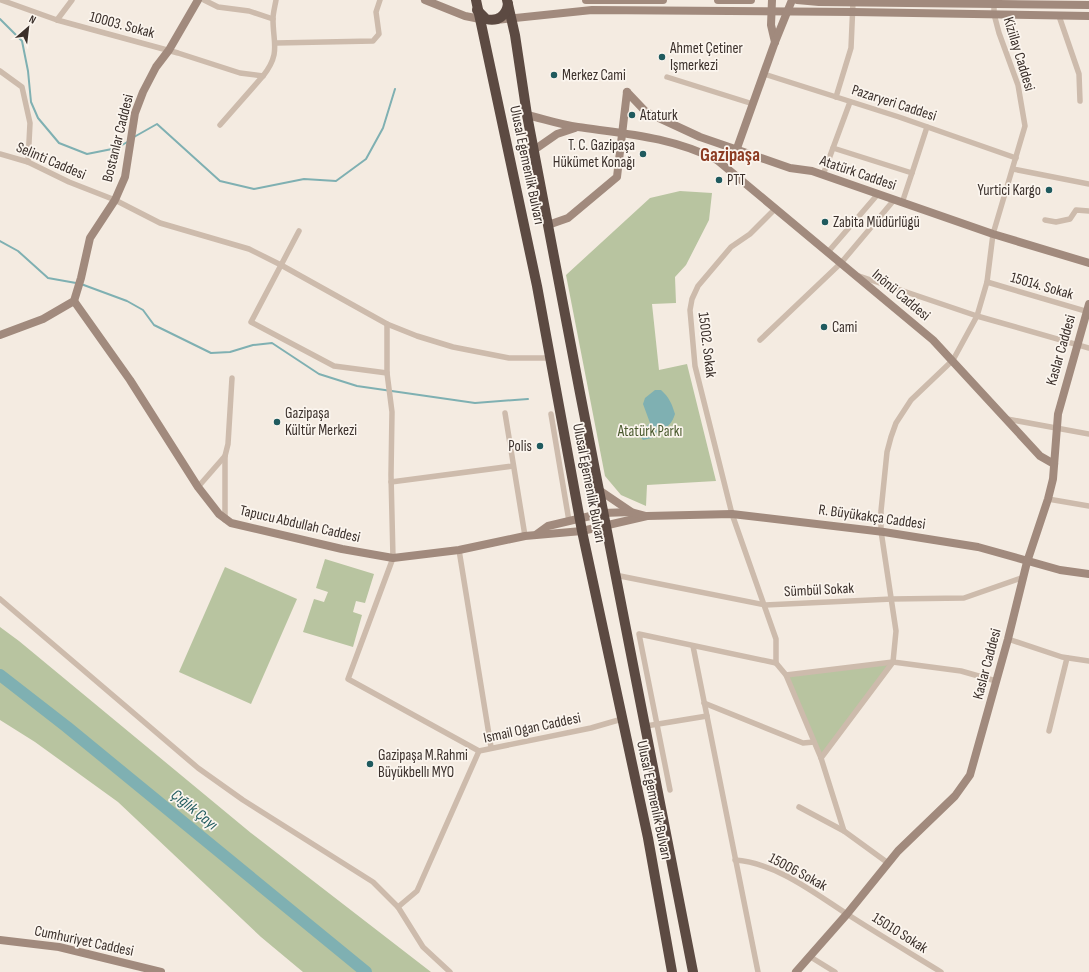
<svg xmlns="http://www.w3.org/2000/svg" width="1089" height="972" font-family="'Sofia Sans Condensed',sans-serif">
	<style>
		.green { fill: #b8c4a0 }
		.water { fill: #7fb0b2 }
		.lines { fill: none; stroke-linecap: round; stroke-linejoin: round }
		.stream { stroke: #7fb0b2; stroke-width: 2 }
		.river { stroke: #7fb0b2; stroke-width: 12 }
		.street { stroke: #cdbbac; stroke-width: 5.5 }
		.secondary { stroke: #a18a7d; stroke-width: 8 }
		.highway { stroke: #5c4a42; stroke-width: 10 }
		.poi-dot { fill: #1f5a5e; stroke: #fbf5ee; stroke-width: 1.5 }
		.labels { text-anchor: middle; dominant-baseline: central; stroke-width: 3.5; stroke-linejoin: round; paint-order: stroke }
		.street-label { font-size: 15px; fill: #3b302b; stroke: #fbf5ee }
		.poi-label { font-size: 15px; fill: #3b302b; stroke: #fbf5ee; text-anchor: start }
		.park-label { font-size: 15px; fill: #4a5a2e; stroke: #fbf5ee }
		.water-label { font-size: 16px; font-style: italic; fill: #1f5a5e; stroke: #fbf5ee }
		.district-label { font-size: 19px; font-weight: bold; fill: #8c3b22; stroke: #fbf5ee }
	</style>
	<rect width="100%" height="100%" fill="#f4ebe1"/>
	<g class="green">
		<polygon points="680,191 712,193 709,220 686,265 675,277 676,303 652,304 659,370 687,364 716,481 647,485 646,506 621,495 605,476 566,275 650,198"/>
		<polygon points="325,559 374,574 365,603 356,601 353,612 362,615 353,647 303,632 314,599 324,602 328,592 316,588"/>
		<polygon points="225,567 297,599 251,704 179,672"/>
		<polygon points="0,627 19,641 251,833 431,972 303,972 261,937 118,802 35,742 0,720"/>
		<polygon points="893,662 821,758 786,675"/>
	</g>
	<path class="water" d="M655,390H661C669,397 672,404 675,414C669,433 659,426 652,438L643,440L640,436L642,431L650,423L643,404L645,398Z"/>
	<g class="lines">
		<g class="stream">
			<polyline points="0,19 22,41 28,71 31,102 38,118 59,143 87,154 117,148 129,141"/>
			<polyline points="134,137 157,124 220,181 254,189 304,179 336,181 366,159 383,128 395,89"/>
			<polyline points="0,241 18,251 48,278 76,283"/>
			<polyline points="81,284 127,301 143,310 154,325 211,353 230,352 253,345 272,343 319,374 357,386 475,403 528,399"/>
		</g>
		<polyline class="river" points="0,675 67,727 366,972"/>
		<g class="street">
			<path d="M1,0L57,20L178,53L240,73L263,76C281,53 273,44 273,19C273,13 275,6 276,0"/>
			<polyline points="204,0 218,7 249,11 273,19"/>
			<polyline points="994,3 994,14 999,33 1018,85 1025,126 993,234 987,282 977,316 953,360 911,400 896,423 891,437 887,452 881,511 881,531 896,631 893,662 961,671 996,681"/>
			<polyline points="1059,16 1079,74 1080,101"/>
			<polyline points="57,20 72,0"/>
			<polyline points="276,43 373,41 379,34 376,12 380,0"/>
			<polyline points="0,71 22,87 30,123 28,162"/>
			<polyline points="764,74 899,117 1016,158"/>
			<polyline points="667,77 753,104"/>
			<polyline points="836,97 851,48 853,2"/>
			<polyline points="220,125 263,76"/>
			<polyline points="833,148 912,173 902,203"/>
			<polyline points="0,154 28,162 69,182 115,200 160,223 249,249 281,265 387,324 417,336 453,347 509,358 550,358"/>
			<polyline points="1013,169 1089,184"/>
			<polyline points="912,173 927,127"/>
			<polyline points="823,175 850,102"/>
			<polyline points="775,209 750,234 731,247 698,286 692,299 690,310 695,366 732,514 776,639 776,663 786,675 821,758 844,831"/>
			<polyline points="1045,220 1056,222 1070,219 1076,210 1089,211"/>
			<polyline points="299,231 251,322 334,366 387,373"/>
			<polyline points="828,252 878,194"/>
			<polyline points="859,276 977,316 1089,348"/>
			<polyline points="987,282 1089,312"/>
			<polyline points="387,324 387,373 392,412 391,475 393,558 348,679 479,751"/>
			<polyline points="760,340 841,263 894,200"/>
			<polyline points="505,413 525,536"/>
			<polyline points="551,414 569,521"/>
			<polyline points="1007,419 1089,434"/>
			<polyline points="391,482 513,466"/>
			<polyline points="198,487 225,456"/>
			<polyline points="1048,499 1089,506"/>
			<polyline points="225,520 225,456 228,444 232,378"/>
			<polyline points="459,550 491,747"/>
			<polyline points="615,575 765,605 892,599 964,598 1024,577"/>
			<polyline points="0,599 198,768 243,800 373,882 398,907 423,947 450,972"/>
			<polyline points="1008,639 1062,657 1089,661"/>
			<polyline points="693,646 758,972"/>
			<polyline points="786,675 893,662"/>
			<polyline points="704,703 803,743 814,742"/>
			<polyline points="646,726 707,716"/>
			<polyline points="1049,731 1067,658"/>
			<polyline points="821,758 893,662"/>
			<polyline points="670,790 639,634 776,663"/>
			<polyline points="799,807 844,831 888,863"/>
			<path d="M735,860C776,863 813,892 847,914C878,934 910,953 941,972"/>
			<polyline points="398,907 417,891 479,751 591,728 622,719"/>
			<polyline points="809,956 835,972"/>
		</g>
		<g class="secondary">
			<polyline points="425,0 465,16 485,20"/>
			<polyline points="586,0 663,0"/>
			<polyline points="718,0 751,0"/>
			<polyline points="772,0 771,25 775,42"/>
			<polyline points="797,0 819,2 1089,5"/>
			<polyline points="496,20 592,10 853,12 1089,16"/>
			<polyline points="627,92 646,112 700,137 790,168 812,171 993,234 1089,263"/>
			<path d="M527,115C544,119 561,125 578,127C627,134 672,137 717,160L727,153L736,151L775,42L792,0"/>
			<polyline points="534,150 557,134 575,128"/>
			<polyline points="717,160 933,340 1040,456 1054,464"/>
			<polyline points="548,225 568,218 617,177 627,92"/>
			<polyline points="74,301 130,380 198,487 219,514 231,523 342,549 393,558 459,550 525,536 582,531 647,516 732,514 884,532 978,547 1060,570 1089,574"/>
			<polyline points="0,335 43,319 74,301 81,278 90,238 115,200 125,177 135,113 143,92 156,67 169,50 198,0"/>
			<polyline points="599,490 630,511"/>
			<polyline points="537,534 548,526 603,513 631,512 646,516"/>
			<polyline points="0,940 59,947 161,972"/>
			<polyline points="796,972 847,914 898,851 955,796 970,775 1008,639 1027,562 1048,499 1053,479 1058,414 1089,304"/>
		</g>
		<g class="highway">
			<polyline points="476,0 537,286 582,531 648,838 672,972"/>
			<polyline points="507,0 515,35 527,115 580,393 693,972"/>
			<path d="M477,10L486,19C498,22 506,16 508,4"/>
		</g>
	</g>
	<g class="poi-dot">
		<circle cx="662" cy="57" r="4"/>
		<circle cx="554" cy="75" r="4"/>
		<circle cx="632" cy="115" r="4"/>
		<circle cx="643" cy="154" r="4"/>
		<circle cx="719" cy="180" r="4"/>
		<circle cx="1049" cy="190" r="4"/>
		<circle cx="825" cy="222" r="4"/>
		<circle cx="824" cy="327" r="4"/>
		<circle cx="277" cy="422" r="4"/>
		<circle cx="540" cy="446" r="4"/>
		<circle cx="370" cy="764" r="4"/>
	</g>
	<g class="labels">
		<g class="street-label">
			<text transform="translate(122 25) rotate(15)">10003. Sokak</text>
			<text transform="translate(1019 54) rotate(73)">Kiziilay Caddesi</text>
			<text transform="translate(894 103) rotate(18)">Pazaryeri Caddesi</text>
			<text transform="translate(118 138) rotate(-76)">Bostanlar Caddesi</text>
			<text transform="translate(51 161) rotate(23)">Selinti Caddesi</text>
			<text transform="translate(527 165) rotate(78)">Ulusal Egemenlik Bulvarı</text>
			<text transform="translate(858 173) rotate(19)">Atatürk Caddesi</text>
			<text transform="translate(1042 286) rotate(16)">15014. Sokak</text>
			<text transform="translate(901 295) rotate(40)">Inönü Caddesi</text>
			<text transform="translate(707 345) rotate(83)">15002. Sokak</text>
			<text transform="translate(1061 350) rotate(-74)">Kaslar Caddesi</text>
			<text transform="translate(589 483) rotate(79)">Ulusal Egemenlik Bulvarı</text>
			<text transform="translate(872 517) rotate(8)">R. Büyükakça Caddesi</text>
			<text transform="translate(300 524) rotate(13)">Tapucu Abdullah Caddesi</text>
			<text transform="translate(819 590) rotate(-3)">Sümbül Sokak</text>
			<text transform="translate(987 664) rotate(-75)">Kaslar Caddesi</text>
			<text transform="translate(532 728) rotate(-12)">Ismail Ogan Caddesi</text>
			<text transform="translate(654 800) rotate(78)">Ulusal Egemenlik Bulvarı</text>
			<text transform="translate(798 872) rotate(28)">15006 Sokak</text>
			<text transform="translate(900 933) rotate(32)">15010 Sokak</text>
			<text transform="translate(84 941) rotate(12)">Cumhuriyet Caddesi</text>
		</g>
		<g class="poi-label">
			<text x="670" y="48">Ahmet Çetiner<tspan x="670" dy="17">Işmerkezi</tspan></text>
			<text x="562" y="75">Merkez Cami</text>
			<text x="640" y="115">Ataturk</text>
			<text x="635" y="145" text-anchor="end">T. C. Gazipaşa<tspan x="635" dy="17">Hükümet Konağı</tspan></text>
			<text x="727" y="180">PTT</text>
			<text x="1041" y="190" text-anchor="end">Yurtici Kargo</text>
			<text x="833" y="222">Zabita Müdürlügü</text>
			<text x="832" y="327">Cami</text>
			<text x="285" y="413">Gazipaşa<tspan x="285" dy="17">Kültür Merkezi</tspan></text>
			<text x="532" y="446" text-anchor="end">Polis</text>
			<text x="378" y="755">Gazipaşa M.Rahmi<tspan x="378" dy="17">Büyükbellı MYO</tspan></text>
		</g>
		<g class="park-label">
			<text x="650" y="431">Atatürk Parkı</text>
		</g>
		<g class="water-label">
			<text transform="translate(194 810) rotate(39)">Çığlık Çayı</text>
		</g>
		<g class="district-label">
			<text x="730" y="155">Gazipaşa</text>
		</g>
	</g>
	<g transform="translate(28 28) rotate(28)" stroke="#fbf5ee" stroke-width="3" paint-order="stroke">
	<path d="M0-3L7 15L0 10L-7 15Z" fill="#3b302b"/>
	<text y="-6" font-size="11" font-weight="bold" text-anchor="middle" fill="#3b302b">N</text>
	</g>
</svg>
